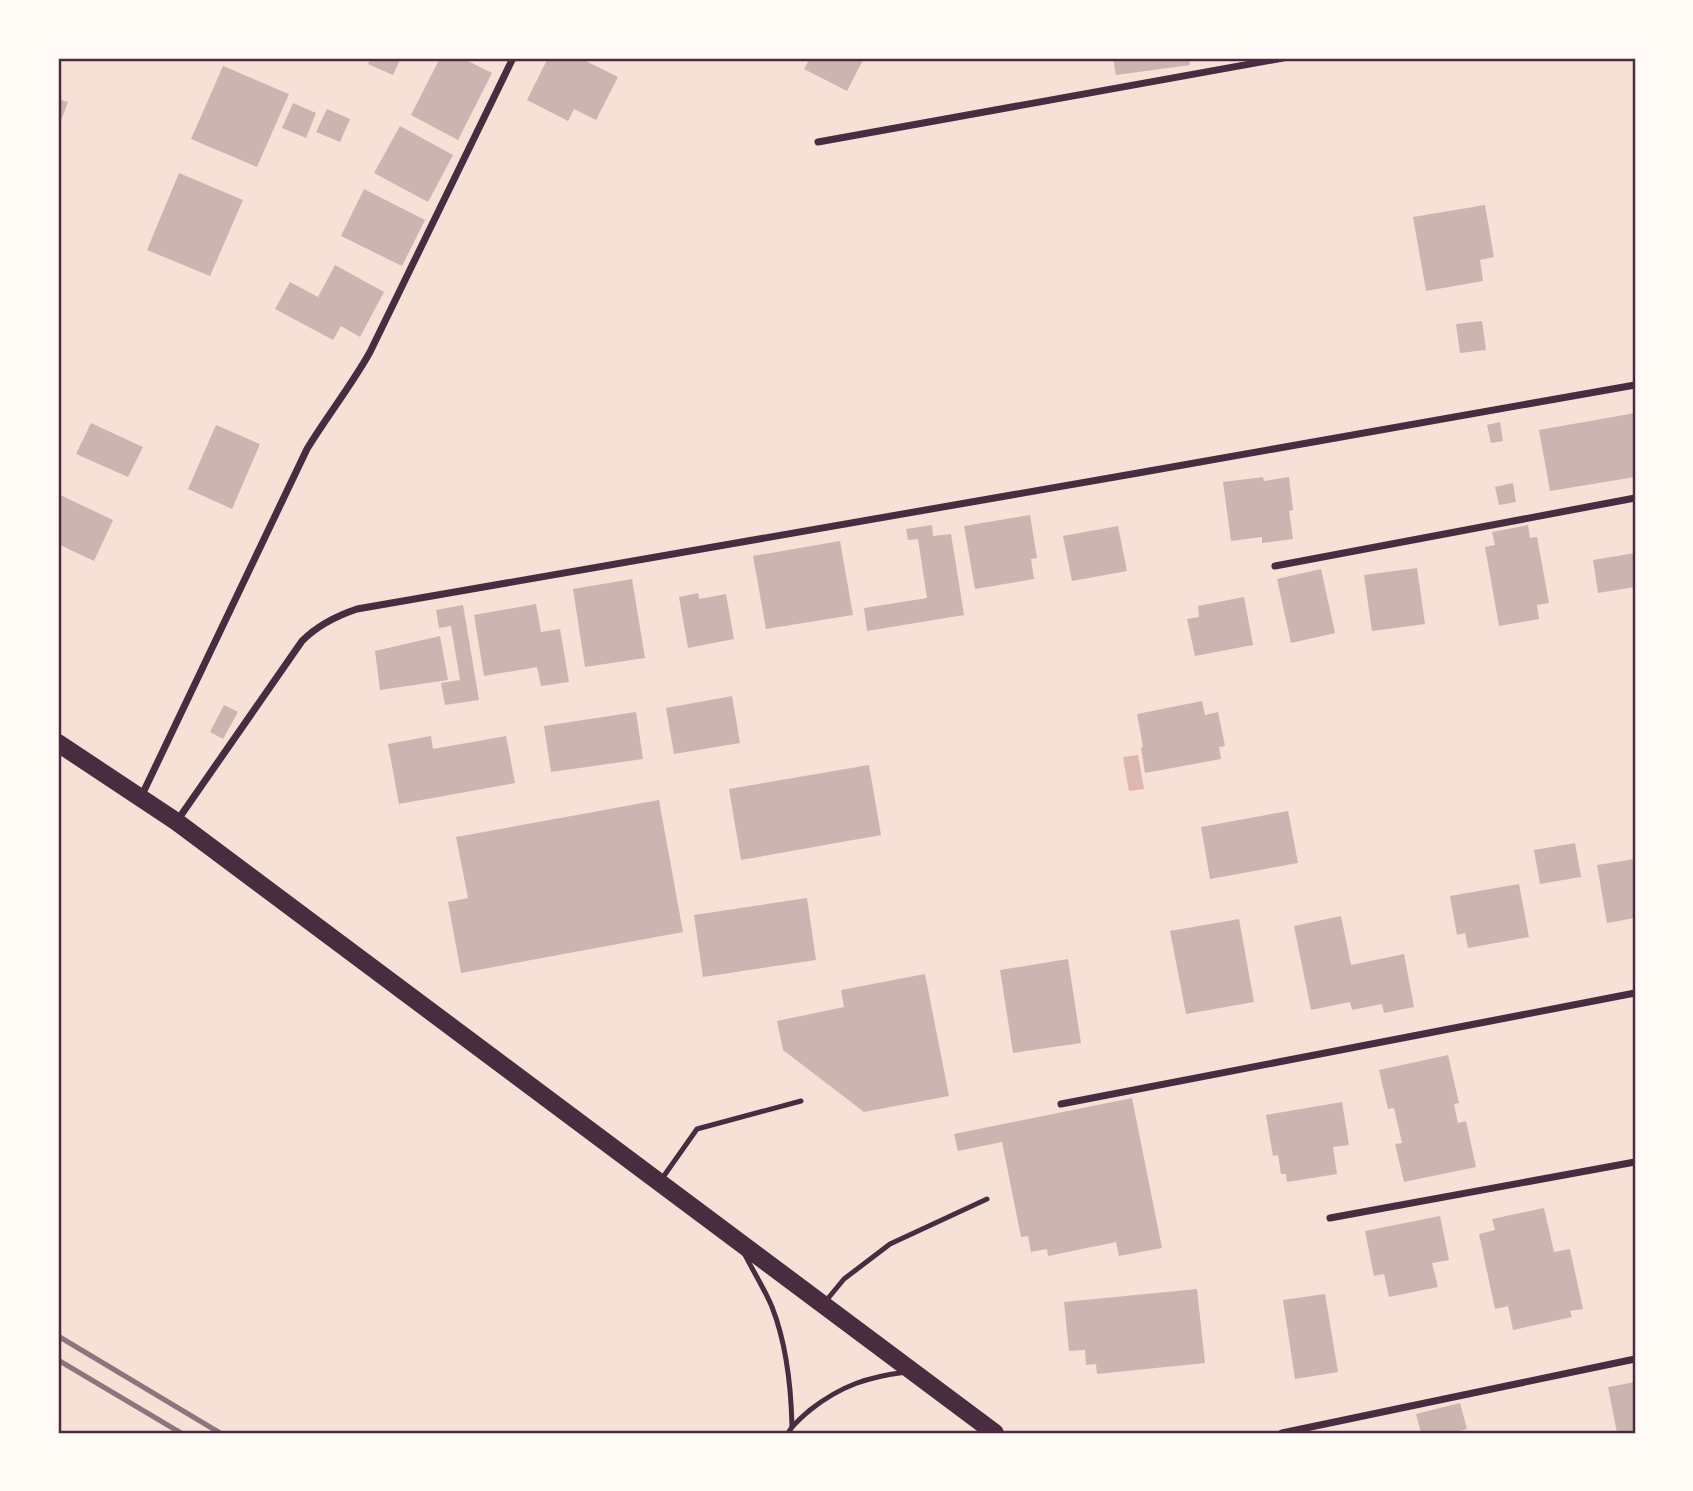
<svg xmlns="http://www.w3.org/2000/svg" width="1693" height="1491" font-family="'Source Serif 4',serif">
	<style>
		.water { fill: #dcb8b0 }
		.building { fill: #ccb4b1 }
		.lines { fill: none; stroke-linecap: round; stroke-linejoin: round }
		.service { stroke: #4a2c40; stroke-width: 5 }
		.minor { stroke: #4a2c40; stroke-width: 7 }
		.primary { stroke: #4a2c40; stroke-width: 18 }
		.rail { stroke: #8f747c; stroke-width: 5 }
		.neatline { fill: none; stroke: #4a2c40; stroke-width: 2.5 }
	</style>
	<rect width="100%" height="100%" fill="#f7e1d7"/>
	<polygon class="water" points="1138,755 1144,789 1129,791 1123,757"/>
	<g class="building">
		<polygon points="371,58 401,58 393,75 368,64"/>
		<polygon points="440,58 462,58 492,73 458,140 411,115"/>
		<polygon points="548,58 580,58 618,77 596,120 574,109 568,121 527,100"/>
		<polygon points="810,58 864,58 847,91 804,69"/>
		<polygon points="1113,58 1189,58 1190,65 1116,75"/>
		<polygon points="223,66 289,94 257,167 191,139"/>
		<polygon points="58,99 68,102 58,129"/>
		<polygon points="293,103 316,113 306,138 282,128"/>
		<polygon points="327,109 350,119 340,142 316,132"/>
		<polygon points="400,126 453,155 428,202 374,173"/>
		<polygon points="179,173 243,200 210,276 147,250"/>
		<polygon points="364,189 425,220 402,266 341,236"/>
		<polygon points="1485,205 1494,257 1480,260 1483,281 1426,291 1413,217"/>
		<polygon points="335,265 384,292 360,337 341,326 333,340 275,309 290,282 318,297"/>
		<polygon points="1482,321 1486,350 1460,353 1456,324"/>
		<polygon points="1635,413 1635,477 1550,491 1539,430"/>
		<polygon points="1500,422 1503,441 1491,443 1487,425"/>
		<polygon points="91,423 143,447 128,477 76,454"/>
		<polygon points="216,425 260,444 232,509 188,489"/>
		<polygon points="1263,477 1264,481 1289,477 1293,510 1289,511 1293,539 1262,543 1262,537 1231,541 1223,482"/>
		<polygon points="1513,483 1516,502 1499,505 1495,487"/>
		<polygon points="58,494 113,520 94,561 58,544"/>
		<polygon points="1030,515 1037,558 1031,559 1034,579 975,589 964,526"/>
		<polygon points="932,525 933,536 951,534 964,615 867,631 864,608 927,598 918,539 908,540 906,529"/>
		<polygon points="1528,525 1530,538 1537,537 1549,603 1537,605 1539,619 1499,626 1485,547 1495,545 1492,532"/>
		<polygon points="1118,526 1127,571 1072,581 1063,536"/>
		<polygon points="840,541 853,615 766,629 753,556"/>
		<polygon points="1635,553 1635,587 1598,593 1593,560"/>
		<polygon points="1417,568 1425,624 1372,631 1364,575"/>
		<polygon points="1321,569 1335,633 1291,643 1277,579"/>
		<polygon points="632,579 645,658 585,667 573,589"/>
		<polygon points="698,593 699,599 726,594 734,639 688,648 679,597"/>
		<polygon points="1244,597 1253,645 1195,656 1187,619 1199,617 1198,606"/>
		<polygon points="536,604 541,632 560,629 569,682 541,686 537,667 484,676 474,615"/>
		<polygon points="463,605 479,700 445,705 441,683 460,680 451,626 439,628 436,610"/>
		<polygon points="440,636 448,680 380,690 375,651"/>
		<polygon points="732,696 740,743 674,754 666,708"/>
		<polygon points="1202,701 1205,715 1218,712 1225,746 1219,747 1221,759 1145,773 1141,748 1143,747 1137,714"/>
		<polygon points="224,705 238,712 223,739 210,732"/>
		<polygon points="636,712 643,759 551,772 544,726"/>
		<polygon points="431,736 433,749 506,736 515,783 399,804 388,744"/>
		<polygon points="869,765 881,835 741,860 729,789"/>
		<polygon points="659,800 683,932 461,973 448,902 468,898 456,837"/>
		<polygon points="1288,811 1298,863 1210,879 1201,827"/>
		<polygon points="1575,843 1581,877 1540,884 1534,850"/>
		<polygon points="1635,859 1635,918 1607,923 1597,865"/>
		<polygon points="1519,884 1529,937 1468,948 1465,933 1457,935 1450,896"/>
		<polygon points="807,898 816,960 703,977 694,915"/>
		<polygon points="1341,916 1351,965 1404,954 1414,1007 1384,1013 1382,1004 1352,1010 1350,1002 1311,1010 1294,926"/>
		<polygon points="1239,919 1254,1002 1186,1014 1170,931"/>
		<polygon points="1068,959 1081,1043 1013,1053 1000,970"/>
		<polygon points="925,974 949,1096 864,1112 783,1050 777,1021 844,1007 841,990"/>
		<polygon points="1448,1055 1459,1103 1454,1104 1458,1123 1466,1121 1476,1167 1404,1182 1395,1144 1402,1143 1394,1108 1388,1109 1379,1070"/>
		<polygon points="1132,1098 1162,1248 1119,1256 1116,1242 1048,1256 1047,1249 1031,1252 1028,1236 1021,1237 1002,1142 958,1151 954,1134"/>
		<polygon points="1342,1102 1349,1145 1333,1147 1337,1174 1287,1182 1286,1174 1281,1174 1278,1155 1273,1156 1266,1115"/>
		<polygon points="1544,1208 1554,1252 1570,1249 1583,1309 1570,1311 1572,1317 1513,1330 1508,1306 1495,1309 1479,1234 1495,1230 1492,1219"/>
		<polygon points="1440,1216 1449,1260 1432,1263 1438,1287 1389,1297 1384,1274 1374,1276 1365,1231"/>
		<polygon points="1197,1289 1205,1363 1097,1374 1096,1364 1086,1365 1085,1350 1069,1351 1064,1302"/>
		<polygon points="1325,1294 1338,1372 1295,1379 1283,1300"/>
		<polygon points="1635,1382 1635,1433 1617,1433 1608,1387"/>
		<polygon points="1460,1403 1467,1429 1450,1433 1421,1433 1416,1414"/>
	</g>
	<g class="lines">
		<g class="service">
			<polyline points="661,1180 697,1129 801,1101"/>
			<path d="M744,1253C753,1271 764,1288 772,1307C787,1345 791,1386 792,1426"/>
			<polyline points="825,1302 844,1279 890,1244 987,1199"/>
			<path d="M788,1433C793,1424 802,1417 810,1410C842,1385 868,1377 906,1372"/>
		</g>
		<g class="minor">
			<polyline points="818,142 1283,58"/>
			<polyline points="1275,566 1635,498"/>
			<path d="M141,797L307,449C327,416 351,386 370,352L513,58"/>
			<path d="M177,821L302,641C318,625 336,616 357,609L1138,473L1635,385"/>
			<polyline points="1061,1104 1635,993"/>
			<polyline points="1330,1218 1635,1162"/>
			<polyline points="1282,1433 1635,1359"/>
		</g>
		<polyline class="primary" points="58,743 177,822 995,1433"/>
		<g class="rail">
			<polyline points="58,1336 220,1433"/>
			<polyline points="58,1360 181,1433"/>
		</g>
	</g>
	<rect width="1693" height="1491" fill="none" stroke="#fffaf5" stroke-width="119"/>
	<rect x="60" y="60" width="1574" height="1372" class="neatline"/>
</svg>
